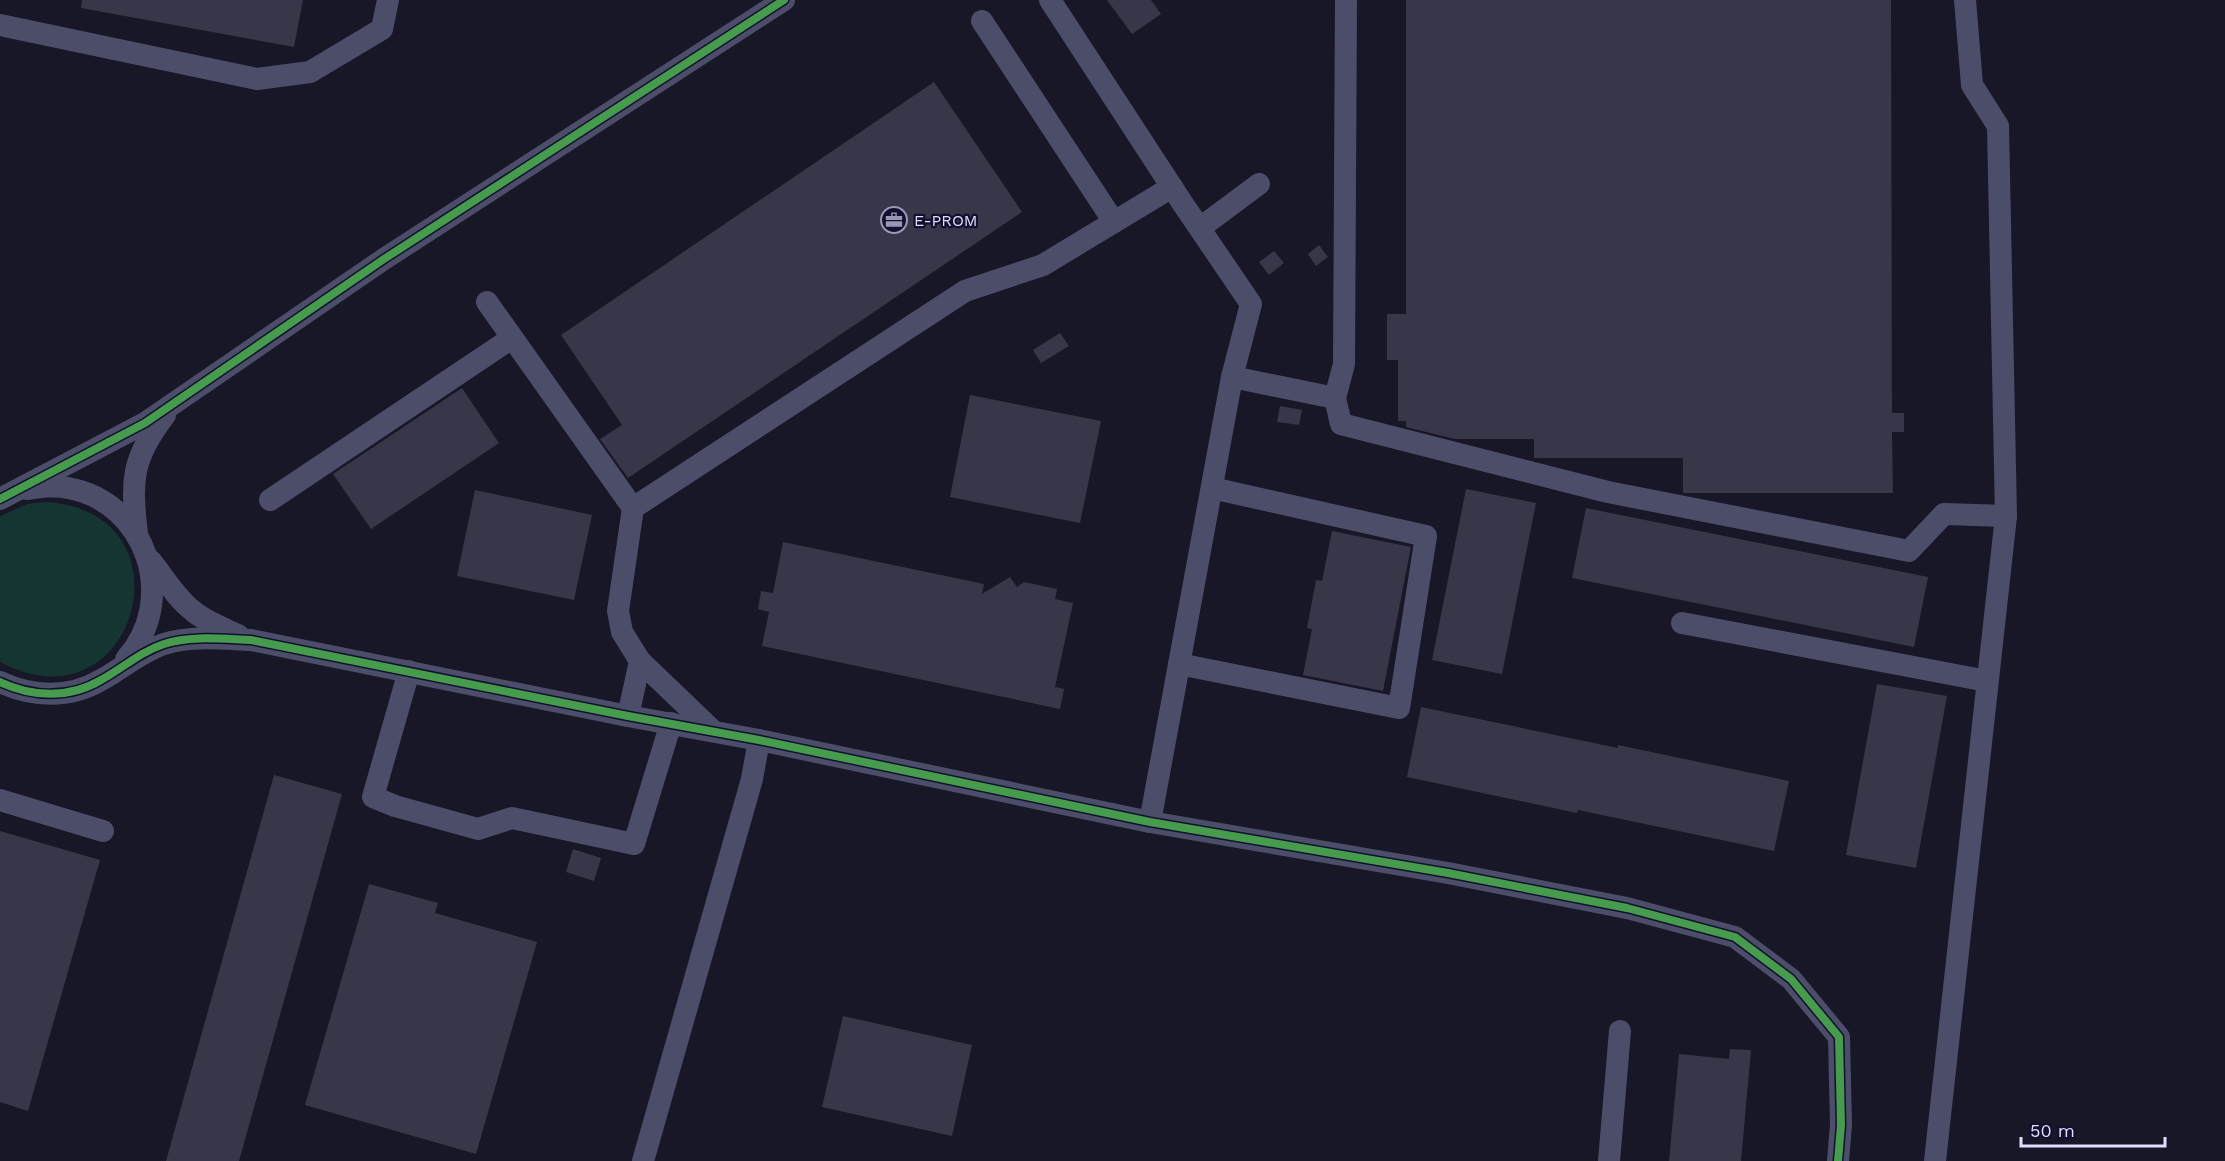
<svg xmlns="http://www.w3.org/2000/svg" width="2225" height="1161" font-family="'Work Sans',sans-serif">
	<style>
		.green { fill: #143532 }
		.building { fill: #383649 }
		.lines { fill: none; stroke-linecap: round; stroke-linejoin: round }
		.minor { stroke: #4c4d69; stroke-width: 22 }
		.cycleway-casing { stroke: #12102f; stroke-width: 11 }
		.cycleway { stroke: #469c4c; stroke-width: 8 }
		.labels { text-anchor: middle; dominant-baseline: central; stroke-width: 4.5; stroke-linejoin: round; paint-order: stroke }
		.poi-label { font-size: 16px; fill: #dfdeff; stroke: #12102f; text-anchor: start }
	</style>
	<rect width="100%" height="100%" fill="#181728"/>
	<path class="green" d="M43,502C198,508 137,735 0,662V516L28,504Z"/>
	<g class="building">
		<polygon points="82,0 303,0 294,47 81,8"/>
		<polygon points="1107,0 1151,0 1161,14 1132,34"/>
		<polygon points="1406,0 1891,0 1892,413 1904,413 1904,432 1892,432 1893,493 1683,493 1683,458 1534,458 1534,439 1455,439 1406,427 1406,421 1398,421 1398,360 1387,360 1387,314 1406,314"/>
		<polygon points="934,82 1022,212 628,478 600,439 622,425 561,335"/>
		<polygon points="1319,245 1328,257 1316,266 1308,254"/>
		<polygon points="1274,251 1284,263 1269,275 1259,262"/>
		<polygon points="1060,333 1069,346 1041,363 1033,350"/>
		<polygon points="462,388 499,443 371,529 333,474"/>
		<polygon points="970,395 1101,421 1080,523 950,497"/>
		<polygon points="1280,406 1302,410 1299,425 1277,422"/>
		<polygon points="1466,489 1536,503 1502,674 1432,660"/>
		<polygon points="475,490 592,515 574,600 457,576"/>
		<polygon points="1586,508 1928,577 1914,647 1572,578"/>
		<polygon points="1332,531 1411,547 1383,691 1303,675 1312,629 1307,628 1316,580 1322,581"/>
		<polygon points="783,542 984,584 982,594 1010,577 1017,587 1024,582 1057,589 1055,599 1073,603 1055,687 1064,689 1060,709 762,646 769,612 758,609 761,591 773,593"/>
		<polygon points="1877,684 1947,696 1916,868 1846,855"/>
		<polygon points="1421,707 1618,748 1618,745 1789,781 1774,851 1578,810 1577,813 1407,777"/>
		<polygon points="274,775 342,794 239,1161 166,1161"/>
		<polygon points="0,831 100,860 28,1111 0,1102"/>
		<polygon points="573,849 601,858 594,881 566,872"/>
		<polygon points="369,884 438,903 435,913 537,942 476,1154 305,1105"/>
		<polygon points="843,1016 972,1045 952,1136 822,1107"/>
		<polygon points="1730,1049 1751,1050 1741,1161 1669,1161 1679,1054 1729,1059"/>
	</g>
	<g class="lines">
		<g class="minor">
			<polyline points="1050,0 1183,204 1251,304 1232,377 1150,822"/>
			<polyline points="1346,0 1344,364 1335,398 1341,424 1608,492 1909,551 1944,514 2006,516 1998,126 1972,85 1965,0"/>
			<polyline points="982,21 1114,222"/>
			<polyline points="0,25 257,79 310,72 382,29 388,0"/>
			<polyline points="1200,228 1259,184"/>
			<polyline points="487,302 633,508 618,611 622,632 640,661 628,716"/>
			<polyline points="1232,377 1335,398"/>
			<path d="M27,489C41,487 55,485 68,488C147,502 179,600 126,659"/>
			<polyline points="0,499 145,423 384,259 784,0"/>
			<polyline points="270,500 512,338"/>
			<polyline points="633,508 965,291 1043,265 1172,187"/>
			<path d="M137,534C131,481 131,459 165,415"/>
			<path d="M151,561C164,577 176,598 193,611C206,622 223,628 238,635"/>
			<polyline points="1682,623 1987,681"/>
			<polyline points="640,661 712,730"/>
			<polyline points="1179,664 1399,708 1426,536 1212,488"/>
			<polyline points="409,671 373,797 395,806 478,829 512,818 634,844 671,723"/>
			<path d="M0,682C32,697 69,699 101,680C123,668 140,652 164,644C191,635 223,639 251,640L628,716L759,740L1150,822L1448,873L1627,908L1735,937L1791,979L1839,1037L1841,1125L1838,1161"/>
			<polyline points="0,800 103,831"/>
			<polyline points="643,1161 752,779 759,740"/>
			<polyline points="1609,1161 1620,1031"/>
			<polyline points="1935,1161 2006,516"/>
		</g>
		<defs>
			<g id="cycleway">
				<polyline points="0,499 145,423 384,259 784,0"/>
				<path d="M0,682C32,697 69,699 101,680C123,668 140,652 164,644C191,635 223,639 251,640L628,716L759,740L1150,822L1448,873L1627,908L1735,937L1791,979L1839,1037L1841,1125L1838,1161"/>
			</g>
		</defs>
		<use href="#cycleway" class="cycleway-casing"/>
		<use href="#cycleway" class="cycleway"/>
	</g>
	<defs>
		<symbol id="office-ring" viewBox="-11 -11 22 22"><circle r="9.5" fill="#12102f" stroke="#9998b4" stroke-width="1.5"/><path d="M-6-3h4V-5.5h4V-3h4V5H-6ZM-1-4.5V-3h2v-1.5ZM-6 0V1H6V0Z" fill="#9998b4"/></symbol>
	</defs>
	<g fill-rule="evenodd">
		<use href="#office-ring" x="879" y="205" width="30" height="30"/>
	</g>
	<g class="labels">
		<g class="poi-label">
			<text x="914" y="220">E-PROM</text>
		</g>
	</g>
	<path d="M2021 1137v9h144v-9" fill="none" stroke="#dfdeff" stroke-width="3"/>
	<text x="2030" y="1137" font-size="18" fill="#dfdeff" stroke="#12102f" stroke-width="4.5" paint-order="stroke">50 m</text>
</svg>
